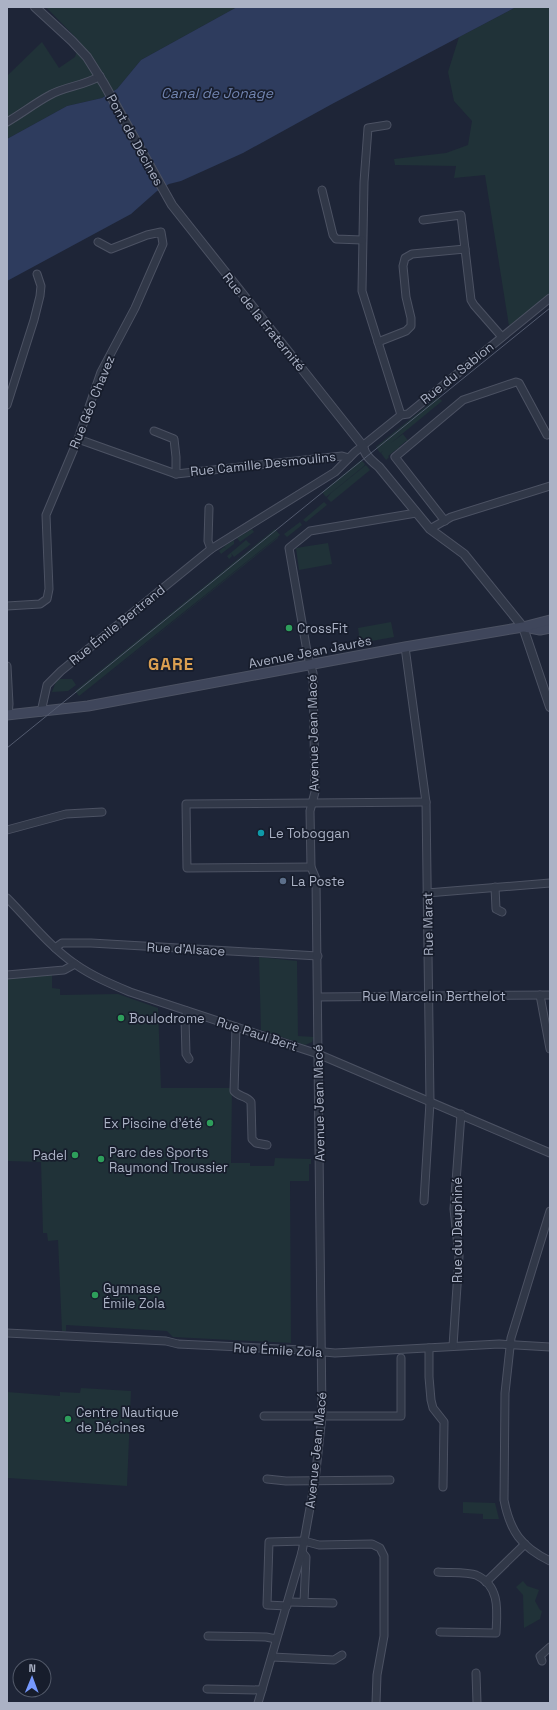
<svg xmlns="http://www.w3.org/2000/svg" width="557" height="1710" font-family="'Space Grotesk',sans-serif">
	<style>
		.green { fill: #203238 }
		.water { fill: #2e3c5e }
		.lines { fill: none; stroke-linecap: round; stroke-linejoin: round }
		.minor-casing { stroke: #4c5263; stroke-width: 9 }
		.tertiary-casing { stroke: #4c5263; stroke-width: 10 }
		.secondary-casing { stroke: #4c5263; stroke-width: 11 }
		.minor { stroke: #313848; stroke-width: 7 }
		.tertiary { stroke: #313848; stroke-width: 8 }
		.secondary { stroke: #3f465b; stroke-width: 9 }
		.tram { stroke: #535b6f; stroke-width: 1 }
		.leisure-dot { fill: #2e9e5b; stroke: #171d2c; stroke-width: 1.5 }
		.culture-dot { fill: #0f9aa8; stroke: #171d2c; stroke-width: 1.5 }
		.service-dot { fill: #5c6f8a; stroke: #171d2c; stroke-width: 1.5 }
		.labels { text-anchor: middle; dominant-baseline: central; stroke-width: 3.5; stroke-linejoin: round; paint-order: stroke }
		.street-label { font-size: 13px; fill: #abb2c5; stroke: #171d2c }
		.poi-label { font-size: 13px; fill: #abb2c5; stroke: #171d2c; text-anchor: start }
		.water-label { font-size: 14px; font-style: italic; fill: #7184b0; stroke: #171d2c }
		.district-label { font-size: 17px; font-weight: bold; letter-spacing: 1px; fill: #da9f51; stroke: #171d2c }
	</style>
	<rect width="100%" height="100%" fill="#1e2537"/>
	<g class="green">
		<polygon points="46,7 237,7 141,60 117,89 102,98 67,106 7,139 7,76 42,42 59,68 75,57 80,42"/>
		<polygon points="516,7 550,7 550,293 509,326 485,175 454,178 456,166 395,165 394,159 446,153 468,145 472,121 454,101 448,72 459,37"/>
		<polygon points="438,397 442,401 391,443 403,434 409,442 406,441 399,447 400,449 398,450 397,449 388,456 389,457 386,460 381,453 383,451 380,453 376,447 377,446"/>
		<polygon points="361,460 365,464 364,466 326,497 322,492"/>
		<polygon points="366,465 370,470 331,502 327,498 331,493"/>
		<polygon points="324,502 327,505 306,522 303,520"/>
		<polygon points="300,522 302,525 287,537 284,534"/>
		<polygon points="252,529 254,532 240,542 237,538"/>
		<polygon points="275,529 280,535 79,696 75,691"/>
		<polygon points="278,537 278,538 80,697"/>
		<polygon points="234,540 234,544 221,554 219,551 224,547 226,549 224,546"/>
		<polygon points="246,540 249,543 251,544 234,557 231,553 232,556 229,559 227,556"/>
		<polygon points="328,543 332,564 299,570 296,548"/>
		<polygon points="391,622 394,637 360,643 358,628"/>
		<polygon points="57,679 72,679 76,685 68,691 52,692"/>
		<polygon points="259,957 297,961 298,1036 314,1037 312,1042 305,1045 261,1030"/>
		<polygon points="52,974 52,988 60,989 60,995 118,994 158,1008 161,1088 232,1088 231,1163 250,1163 250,1166 274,1166 275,1158 311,1159 311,1164 309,1164 309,1181 290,1181 291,1343 173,1337 167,1331 66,1325 66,1331 62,1331 58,1240 48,1241 47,1233 43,1233 41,1162 7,1161 7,978"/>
		<polygon points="81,1388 131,1391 127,1486 8,1478 7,1392 60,1396 60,1392 80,1393"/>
		<polygon points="463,1502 495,1503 499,1519 483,1519 483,1514 463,1513"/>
		<polygon points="523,1581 527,1586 539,1590 535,1601 540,1610 542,1611 540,1619 524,1628 523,1595 516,1587"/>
	</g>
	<polygon class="water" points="237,7 516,7 332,104 243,153 181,181 169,184 157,191 131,214 7,281 7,139 67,106 102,98 117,89 141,60"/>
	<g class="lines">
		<defs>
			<g id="minor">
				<path d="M7,122C21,114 35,103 50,95C66,86 84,86 100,76"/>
				<polyline points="387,125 368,128 364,182 362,291 401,415"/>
				<polyline points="322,190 333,235 336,239 362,240"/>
				<polyline points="423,220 461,215 465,249"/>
				<polyline points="378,342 406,331 411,326 411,318 406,297 403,266 405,258 412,254 465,249 471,300 474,305 502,337"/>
				<polyline points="7,405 34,320 40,296 41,286 37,274"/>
				<polyline points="154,431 174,439 176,457 176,474"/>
				<polyline points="78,439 176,474 342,456 349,458"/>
				<polyline points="209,508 208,541 211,549"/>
				<polyline points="445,521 395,457 463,400 516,382 519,383 547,435"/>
				<polyline points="430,529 451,517 550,486"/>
				<polyline points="7,606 40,604 47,599 49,589 46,515 78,439 101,372 135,308 163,244 161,232 147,235 111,249 98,242"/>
				<polyline points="405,647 426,802 430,1102 424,1201"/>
				<polyline points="7,666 9,704 8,715"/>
				<polyline points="41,712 47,685 61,671 211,549 335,472 355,452 401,415 408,414 550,298"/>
				<polyline points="7,830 66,814 102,812"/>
				<polyline points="311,867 187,868 186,804 426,802"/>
				<polyline points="495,887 496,909 502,912"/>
				<polyline points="427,893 550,883"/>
				<path d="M7,898C29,920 50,947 75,964C92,976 111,984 130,992L318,1054L550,1153"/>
				<polyline points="55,948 62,943 91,943 318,956"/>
				<polyline points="7,975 64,970 75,964"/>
				<polyline points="540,995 550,1049"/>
				<polyline points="318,997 550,995"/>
				<polyline points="187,1011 185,1019 186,1054 189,1059"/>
				<path d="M236,1027L234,1091C239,1097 247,1096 251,1102L252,1139L256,1143L267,1145"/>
				<path d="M550,1211L511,1338L505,1393L504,1500C510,1531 521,1547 550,1561"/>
				<polyline points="7,1333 166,1341 178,1344 303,1350 335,1353 499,1344 550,1347"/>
				<polyline points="453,1346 459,1256 454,1209 461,1114"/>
				<polyline points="429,1348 429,1377 431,1400 433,1408 444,1422 443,1487"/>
				<polyline points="264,1416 401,1416 401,1358"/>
				<polyline points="267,1479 286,1481 390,1480"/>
				<polyline points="302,1552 306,1557 304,1602"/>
				<path d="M438,1572C448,1573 468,1572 476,1575C501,1586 497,1612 496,1633L440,1632"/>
				<polyline points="486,1582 525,1544"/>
				<polyline points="288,1602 333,1603"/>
				<polyline points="287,1606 267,1605 269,1542 304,1541 319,1545 372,1544 380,1548 384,1556 384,1636 377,1675 376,1703"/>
				<polyline points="208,1636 266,1637 276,1639"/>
				<polyline points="272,1657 334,1660 342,1655"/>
				<polyline points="542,1661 540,1656 550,1647"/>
				<polyline points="476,1673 477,1703"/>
				<polyline points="207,1689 262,1690"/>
				<polyline points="258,1703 302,1552 315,1480 322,1416 316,879 311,867 310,811 315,792 313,673 308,657 289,548 310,531 416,513"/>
			</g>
			<path id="tertiary" d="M35,7L72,41L87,57L104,84L172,205L363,446C365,456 372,461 379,467L430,529L464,554L523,627L550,707"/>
			<g id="secondary">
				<polyline points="525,627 540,630 550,628"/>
				<polyline points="7,715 88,706 405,647 523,627 550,620"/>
			</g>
		</defs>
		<use href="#minor" class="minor-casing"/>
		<use href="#tertiary" class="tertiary-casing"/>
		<use href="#secondary" class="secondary-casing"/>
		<use href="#minor" class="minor"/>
		<use href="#tertiary" class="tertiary"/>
		<use href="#secondary" class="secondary"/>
		<polyline class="tram" points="7,748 550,308"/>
	</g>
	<g class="leisure-dot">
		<circle cx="289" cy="628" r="4"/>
		<circle cx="121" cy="1018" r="4"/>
		<circle cx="210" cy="1123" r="4"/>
		<circle cx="75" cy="1155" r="4"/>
		<circle cx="101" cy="1159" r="4"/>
		<circle cx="95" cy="1295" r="4"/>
		<circle cx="68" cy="1419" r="4"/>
	</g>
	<circle class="culture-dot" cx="261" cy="833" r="4"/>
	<circle class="service-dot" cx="283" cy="881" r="4"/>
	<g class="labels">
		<g class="street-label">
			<text transform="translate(135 140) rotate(61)">Pont de Décines</text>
			<text transform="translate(264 322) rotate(51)">Rue de la Fraternité</text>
			<text transform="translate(457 373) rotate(-39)">Rue du Sablon</text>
			<text transform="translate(92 402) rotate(-68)">Rue Géo Chavez</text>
			<text transform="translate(263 464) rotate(-6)">Rue Camille Desmoulins</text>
			<text transform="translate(117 625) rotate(-39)">Rue Émile Bertrand</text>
			<text transform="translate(310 652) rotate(-11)">Avenue Jean Jaurès</text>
			<text transform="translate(313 733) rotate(-91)">Avenue Jean Macé</text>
			<text transform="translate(428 924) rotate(-91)">Rue Marat</text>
			<text transform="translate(186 949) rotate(3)">Rue d'Alsace</text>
			<text x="434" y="996">Rue Marcelin Berthelot</text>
			<text transform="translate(257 1034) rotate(18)">Rue Paul Bert</text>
			<text transform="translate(319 1103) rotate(-91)">Avenue Jean Macé</text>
			<text transform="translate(457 1230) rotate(-90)">Rue du Dauphiné</text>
			<text transform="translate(278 1350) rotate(3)">Rue Émile Zola</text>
			<text transform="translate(316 1450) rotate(-84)">Avenue Jean Macé</text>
		</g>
		<g class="poi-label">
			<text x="297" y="628">CrossFit</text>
			<text x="269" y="833">Le Toboggan</text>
			<text x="291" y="881">La Poste</text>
			<text x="129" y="1018">Boulodrome</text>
			<text x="202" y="1123" text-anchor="end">Ex Piscine d'été</text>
			<text x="109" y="1152">Parc des Sports<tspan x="109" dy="15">Raymond Troussier</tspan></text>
			<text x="67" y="1155" text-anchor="end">Padel</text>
			<text x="103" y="1288">Gymnase<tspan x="103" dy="15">Émile Zola</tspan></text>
			<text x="76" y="1412">Centre Nautique<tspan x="76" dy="15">de Décines</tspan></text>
		</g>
		<g class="water-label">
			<text x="217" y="93">Canal de Jonage</text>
		</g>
		<g class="district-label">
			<text x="171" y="664">GARE</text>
		</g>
	</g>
	<rect width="557" height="1710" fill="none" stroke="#abb2c5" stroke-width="16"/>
	<g transform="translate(32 1678) rotate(1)"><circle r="19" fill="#171d2c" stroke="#525969"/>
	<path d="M0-3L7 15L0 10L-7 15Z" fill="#7699ff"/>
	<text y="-6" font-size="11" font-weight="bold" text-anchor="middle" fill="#abb2c5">N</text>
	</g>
</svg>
